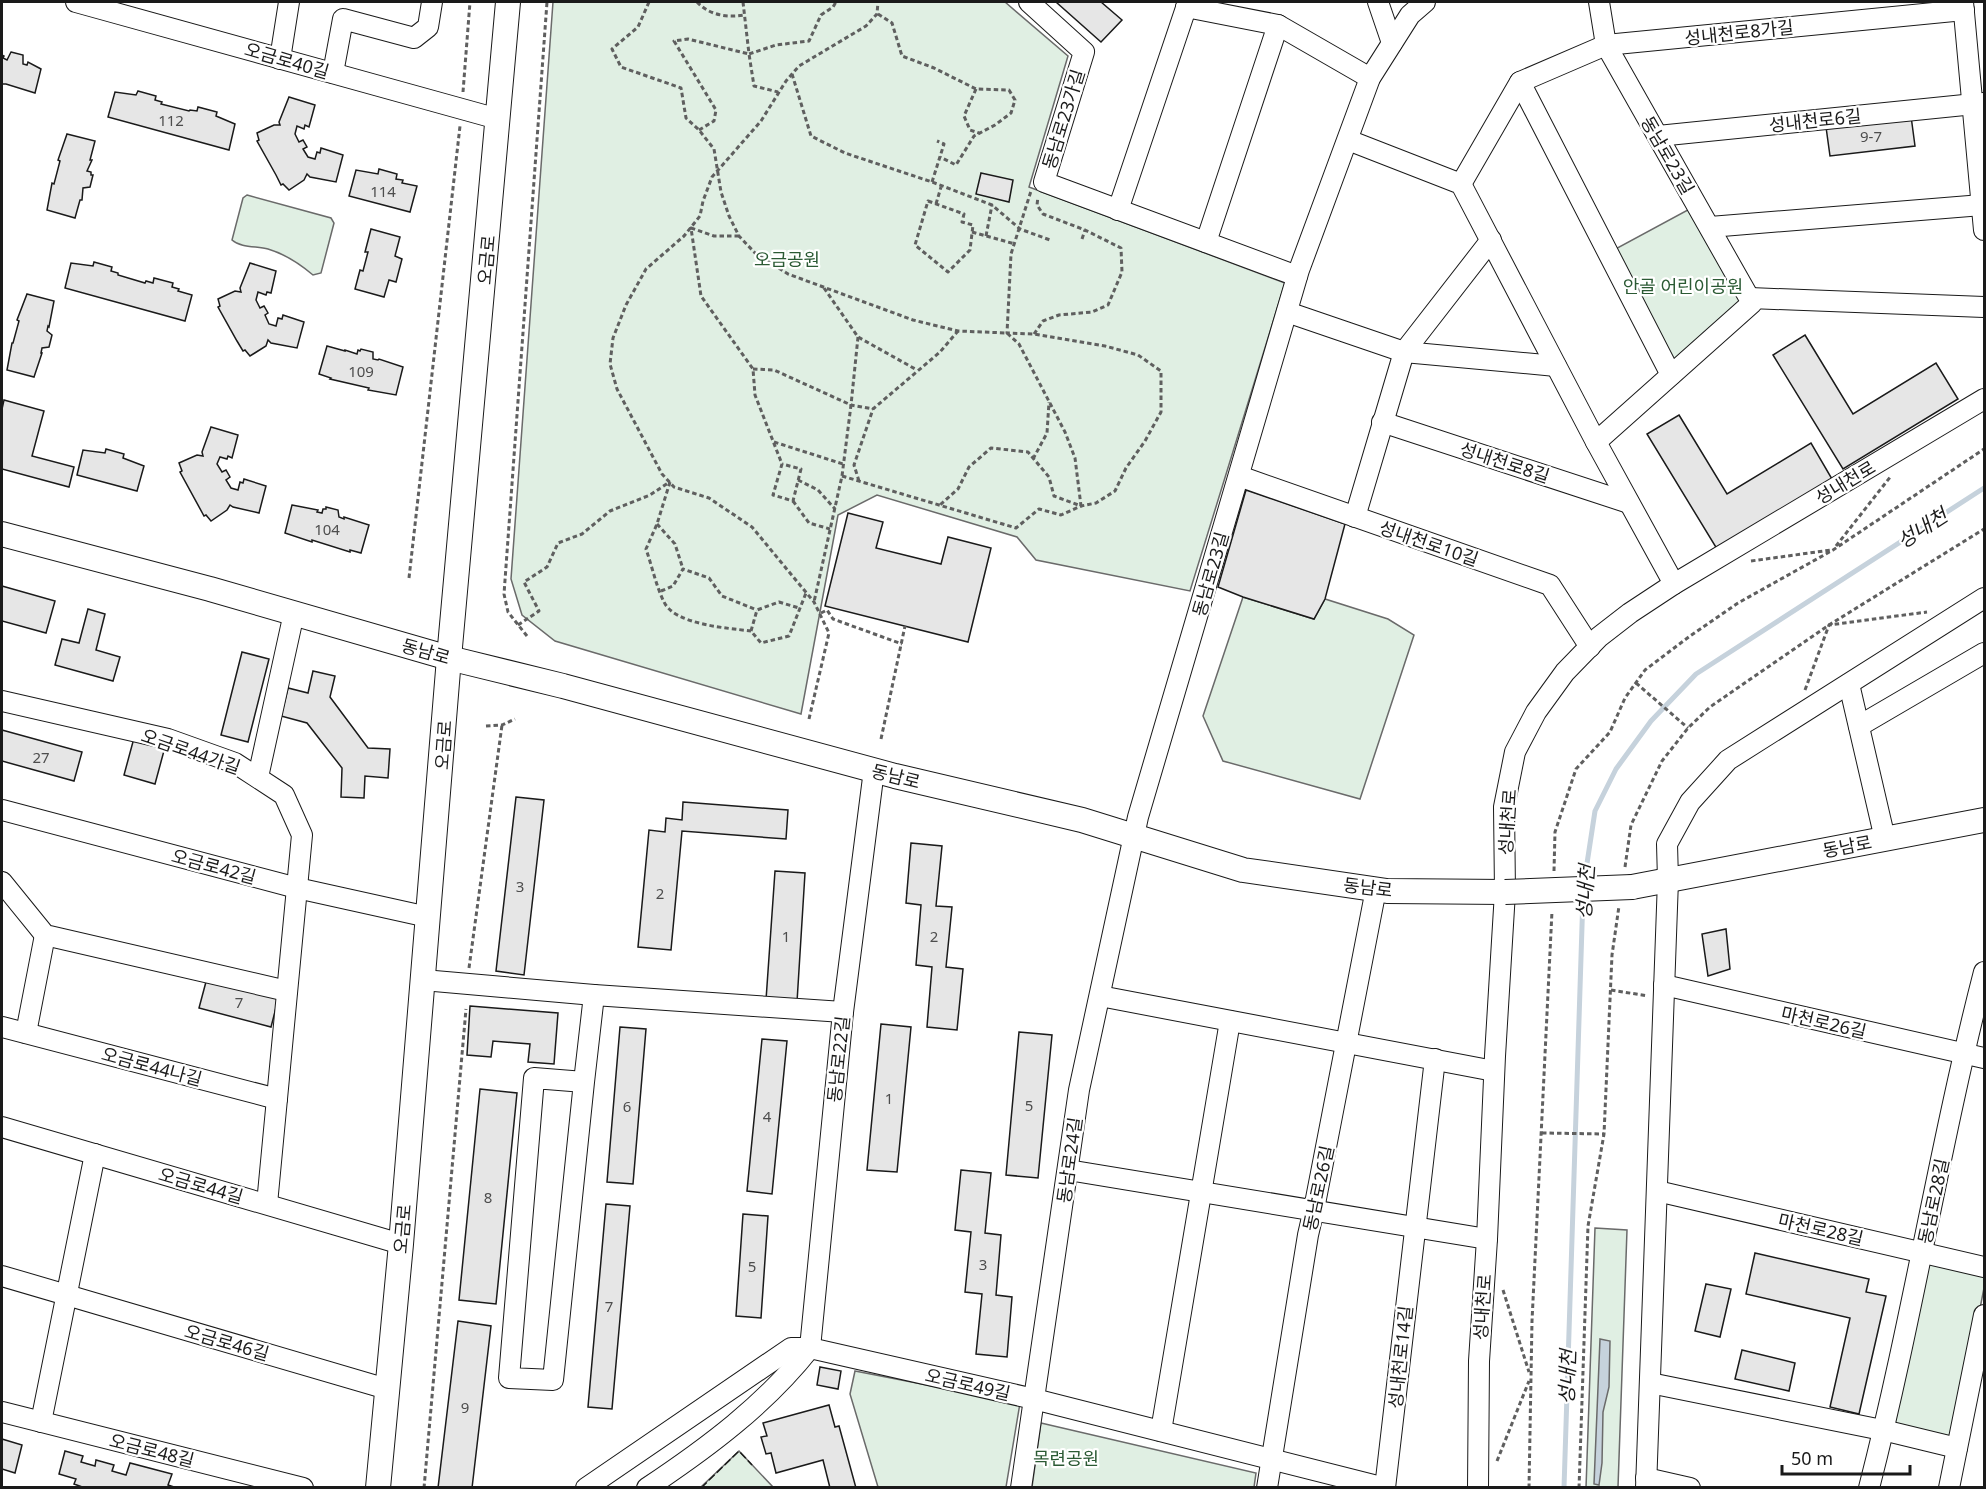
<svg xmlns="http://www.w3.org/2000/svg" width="1986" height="1489" font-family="'Noto Sans','Noto Sans KR',sans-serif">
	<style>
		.green { fill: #e0efe3; stroke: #6a6a6a; stroke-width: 1.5 }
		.water { fill: #c6d2dc; stroke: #6a6a6a; stroke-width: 1.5 }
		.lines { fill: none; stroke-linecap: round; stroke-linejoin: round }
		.stream { stroke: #c6d2dc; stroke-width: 5 }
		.building { fill: #e6e6e6; stroke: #1a1a1a; stroke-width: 1.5 }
		.minor-casing { stroke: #1a1a1a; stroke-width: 22 }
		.major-casing { stroke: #1a1a1a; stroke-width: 26 }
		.path { stroke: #5f5f5f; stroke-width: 3; stroke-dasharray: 4.5 3; stroke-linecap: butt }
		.minor { stroke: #fff; stroke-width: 20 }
		.major { stroke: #fff; stroke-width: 24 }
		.major-bridge-casing { stroke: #1a1a1a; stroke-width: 26; stroke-linecap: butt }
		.major-bridge { stroke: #fff; stroke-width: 24 }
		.fence { stroke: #1a1a1a; stroke-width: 1.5; stroke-dasharray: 8 3; stroke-linecap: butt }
		.labels { text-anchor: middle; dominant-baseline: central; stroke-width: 4.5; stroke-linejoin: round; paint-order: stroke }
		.number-label { font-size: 15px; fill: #4d4d4d }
		.street-label { font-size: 18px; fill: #1a1a1a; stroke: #fff }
		.park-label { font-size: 18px; fill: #2b5a34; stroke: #fff }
		.water-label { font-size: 20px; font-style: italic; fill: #1a1a1a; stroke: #fff }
	</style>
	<rect width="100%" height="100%" fill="#fff"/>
	<g class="green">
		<polygon points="553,2 1005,2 1068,56 1029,187 1285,283 1190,591 1036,560 1017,537 877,495 838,515 801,714 555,641 522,615 511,579"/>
		<path d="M247,195L331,218L334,223L321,273L313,275C300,264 285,254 268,249C257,246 241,248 232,240L243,198Z"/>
		<polygon points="1697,205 1750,298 1671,375 1608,253"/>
		<polygon points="1243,597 1314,619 1325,599 1388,619 1414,635 1360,799 1223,761 1203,716"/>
		<polygon points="1595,1228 1627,1230 1618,1487 1586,1488"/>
		<polygon points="1925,1258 1984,1272 1984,1288 1953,1447 1887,1431"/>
		<polygon points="855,1371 1020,1403 1006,1487 878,1487 850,1394"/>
		<polygon points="1041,1423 1256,1473 1254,1487 1032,1487"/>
		<polygon points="739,1451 773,1487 701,1487"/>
	</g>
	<polygon class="water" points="1600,1339 1610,1341 1609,1387 1603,1412 1602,1463 1599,1485 1594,1484"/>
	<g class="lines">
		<g class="stream">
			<polyline points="1584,883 1595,811 1616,769 1651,721 1696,674 1984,488"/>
			<polyline points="1564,1488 1583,895"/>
		</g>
	</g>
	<g class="building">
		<polygon points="1056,2 1101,2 1122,20 1101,42"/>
		<polygon points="11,52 23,55 23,64 27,65 28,62 41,69 35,93 6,84 2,84 2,55 4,56 3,58 7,60"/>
		<polygon points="138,91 156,96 155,100 162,102 161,104 189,111 190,110 197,111 198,107 217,112 216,116 235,124 229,150 108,117 115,92 136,95"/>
		<polygon points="289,97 315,105 309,127 305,125 304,129 297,126 295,134 299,142 303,140 307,147 303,149 308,157 315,159 317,152 320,153 321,148 343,155 336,182 310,177 307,174 304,180 289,190 283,184 281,185 276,175 257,141 259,140 257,133 274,125 280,125 279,122"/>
		<polygon points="1911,116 1915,146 1830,156 1826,127"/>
		<polygon points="67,134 95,141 90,160 92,160 87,171 91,172 91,175 93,175 90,187 83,188 82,200 80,200 75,218 47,210 52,183 54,184 60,161 58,160"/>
		<polygon points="379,169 397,174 396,179 403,180 402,183 417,186 410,212 349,196 356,170 378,174"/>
		<polygon points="981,173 1013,180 1009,202 976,194"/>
		<polygon points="371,229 400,237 395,256 402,259 396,282 389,280 384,297 355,289 360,270 363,271 368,252 365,252"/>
		<polygon points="94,262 112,267 111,271 118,273 118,275 145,283 146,281 153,283 154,278 173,283 172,287 179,289 178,291 192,295 185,321 65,288 71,263 93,266"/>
		<polygon points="250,263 276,271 271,293 267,292 266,295 258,292 256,300 260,308 264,306 268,313 265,315 269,324 276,326 278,318 282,319 283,315 304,322 297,348 271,343 268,340 266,346 250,356 245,350 243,351 237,341 218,307 220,306 218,299 235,291 241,292 240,288"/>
		<polygon points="27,294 54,301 49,327 48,326 47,331 52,335 49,347 42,348 41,353 42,353 34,377 7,370 12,343 13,343 19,321 17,320"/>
		<polygon points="1805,335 1853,414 1936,363 1958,399 1843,469 1773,355"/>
		<polygon points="327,346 345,351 345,350 357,354 358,350 360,351 361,349 373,352 373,359 378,360 379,359 403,367 396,395 368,390 369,388 330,379 331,378 319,374"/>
		<polygon points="4,400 44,411 32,456 74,467 69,487 2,469 2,409"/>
		<polygon points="1679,415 1727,494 1811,443 1832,479 1717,549 1647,434"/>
		<polygon points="211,427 238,435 232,458 228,456 227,459 220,457 217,464 222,472 226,470 230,477 226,480 231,488 238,490 240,482 243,483 244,479 266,486 259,513 233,507 230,505 227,510 211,521 206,515 204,516 180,472 182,471 179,463 197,455 203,456 202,452"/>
		<polygon points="106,449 124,454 123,458 144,466 137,491 77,475 83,450 105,453"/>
		<polygon points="1246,490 1345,524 1325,599 1314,619 1243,597 1218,587"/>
		<polygon points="292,505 318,510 317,512 322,513 323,509 326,509 326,507 338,510 339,517 344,519 344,517 369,525 361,553 350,550 350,552 312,540 312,542 285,533"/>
		<polygon points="848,513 883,522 876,548 941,564 948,537 991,548 968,642 825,606"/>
		<polygon points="2,586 55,601 46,633 2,621"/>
		<polygon points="88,609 105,614 96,650 120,657 113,681 55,665 62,639 79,643"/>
		<polygon points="242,652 269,659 248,742 221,735"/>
		<polygon points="313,671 335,676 330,697 368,748 390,749 388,778 365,776 364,798 341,797 342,768 307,723 281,716 288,688 308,693"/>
		<polygon points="2,730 82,752 74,781 2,761"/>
		<polygon points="134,738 165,747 155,784 124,775"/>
		<polygon points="516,797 544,800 524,975 496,971"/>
		<polygon points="683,802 788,810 786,839 682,831 671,950 638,947 649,830 665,832 666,818 682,820"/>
		<polygon points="911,843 942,846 936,906 952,907 946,967 963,969 957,1030 927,1027 932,967 916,965 921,905 906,903"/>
		<polygon points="775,871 805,873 797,1002 766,1000"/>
		<polygon points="1726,929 1730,969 1708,976 1702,934"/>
		<polygon points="207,978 279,996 271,1027 199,1008"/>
		<polygon points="470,1006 558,1013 554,1064 528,1062 530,1044 493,1041 491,1057 467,1055"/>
		<polygon points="881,1024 911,1027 897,1172 867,1170"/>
		<polygon points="620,1027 646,1029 633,1184 607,1182"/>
		<polygon points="1019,1032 1052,1035 1038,1178 1006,1175"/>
		<polygon points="762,1039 787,1041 772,1194 747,1191"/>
		<polygon points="480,1089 517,1093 496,1304 459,1300"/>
		<polygon points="961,1170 991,1173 985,1233 1001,1235 996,1295 1012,1297 1007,1357 976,1354 982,1294 965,1292 971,1232 955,1230"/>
		<polygon points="606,1204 630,1206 612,1409 588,1407"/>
		<polygon points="743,1214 768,1216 761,1318 736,1316"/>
		<polygon points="1755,1253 1869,1279 1866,1292 1886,1296 1859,1414 1830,1407 1850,1318 1746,1294"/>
		<polygon points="1706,1284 1731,1289 1720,1337 1695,1331"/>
		<polygon points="458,1321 491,1326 472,1488 438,1488"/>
		<polygon points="1742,1350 1795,1363 1789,1391 1735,1379"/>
		<polygon points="820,1367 841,1371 838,1389 817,1385"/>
		<polygon points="829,1405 835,1427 839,1426 856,1488 830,1488 823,1460 776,1473 771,1453 766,1454 761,1437 767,1436 763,1423"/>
		<polygon points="2,1439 22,1445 15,1473 2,1469"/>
		<polygon points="65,1451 83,1456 81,1462 95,1466 96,1460 114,1465 112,1471 126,1475 130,1463 172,1474 168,1485 177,1488 85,1488 74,1484 76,1479 59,1474"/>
	</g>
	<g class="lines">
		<defs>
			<g id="minor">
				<polyline points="76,2 498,119"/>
				<polyline points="1029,2 1084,52 1044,182 1297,276"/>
				<polyline points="1378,2 1392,43"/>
				<polyline points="1963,2 1984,230"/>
				<polyline points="1186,7 1278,25 1370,78"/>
				<polyline points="280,59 289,2"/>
				<polyline points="333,73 343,19 414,38 428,27 432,2"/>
				<polyline points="1520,82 1671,375"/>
				<polyline points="1658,136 1984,103"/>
				<polyline points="1348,140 1461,184 1596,442 1674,584"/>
				<polyline points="1461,184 1520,82 1606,45 1964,10"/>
				<polyline points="1118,210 1188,2"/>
				<polyline points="1710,227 1982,205"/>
				<polyline points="1206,242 1278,25"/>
				<polyline points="1750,298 1984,307"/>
				<polyline points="1287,312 1404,352 1556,366"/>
				<polyline points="1382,422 1629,503"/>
				<polyline points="1596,442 1752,303 1606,45 1599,2"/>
				<polyline points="1239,476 1550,585 1590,647"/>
				<polyline points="1355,517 1404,352 1491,240"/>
				<polyline points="1849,684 1885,839"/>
				<polyline points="2,701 168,739 235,763 284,795 302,835 267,1204"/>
				<polyline points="1859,726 1984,653"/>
				<polyline points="258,777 294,613"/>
				<polyline points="2,810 297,888 428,917"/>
				<polyline points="2,882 45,935 287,991"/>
				<polyline points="423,980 594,995 843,1012"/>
				<polyline points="1664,985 1984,1058"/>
				<polyline points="1100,996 1494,1071"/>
				<polyline points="2,1027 277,1099"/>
				<polyline points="26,1033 45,935"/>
				<polyline points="584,1082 553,1380 509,1378 534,1078 584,1082 594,995"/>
				<polyline points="2,1127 401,1244"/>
				<polyline points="1068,1170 1487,1239"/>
				<polyline points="1657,1191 1984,1267"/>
				<polyline points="2,1276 387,1389"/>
				<polyline points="810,1348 843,1012 874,770"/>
				<polyline points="1650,1383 1887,1431 1957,1448"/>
				<polyline points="2,1412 303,1488"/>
				<polyline points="41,1422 95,1154"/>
				<polyline points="1161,1431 1230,1021"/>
				<polyline points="1646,1478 1690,1488"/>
				<polyline points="586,1488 791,1348 810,1348 1034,1399 1385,1488"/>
				<path d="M647,1488C707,1448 765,1405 810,1348"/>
				<polyline points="1021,1488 1079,1090 1138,817 1299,270 1370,78 1410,15 1425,2"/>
				<polyline points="1267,1488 1308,1235 1314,1209 1376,889"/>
				<polyline points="1385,1488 1435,1059"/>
				<polyline points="1478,1488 1479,1361 1487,1239 1495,1056 1505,892 1504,807 1515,752 1536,712 1565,672 1599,637 1630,613 1674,584 1984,399"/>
				<polyline points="1646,1488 1668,880 1667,844 1690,802 1728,760 1984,598"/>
				<path d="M1869,1488C1913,1317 1940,1142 1984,972"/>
				<polyline points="1949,1488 1984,1315"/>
			</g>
			<g id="major">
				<polyline points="2,534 210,589 449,658 563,686 895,776 1082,820 1243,870 1387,891 1505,892"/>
				<polyline points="1632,887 1984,820"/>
				<polyline points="378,1488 401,1244 449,658 508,2"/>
			</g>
		</defs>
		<use href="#minor" class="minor-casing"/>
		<use href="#major" class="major-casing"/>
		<g class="path">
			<polyline points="649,2 638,27 612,49 621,67 681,88 686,118 699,130 714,149 721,192 729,216 739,236 755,253 788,274 913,320 958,331 1007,333 1019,344 1065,432 1075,458 1081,506 1054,496 1049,477 1028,452 991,448 969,467 958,489 940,505"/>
			<path d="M697,2C709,15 727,18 744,15"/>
			<polyline points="743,2 749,54 776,45 809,41 821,15 833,7 836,2"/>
			<polyline points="878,14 892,23 902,56 934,68 976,89 1009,90 1015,100 1011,113 995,125 974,136 956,165 940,157"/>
			<polyline points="792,74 811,136 845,153 932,182 992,205 1020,229 1050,240"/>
			<polyline points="976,89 964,116 970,130 979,133"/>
			<polyline points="463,92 470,2"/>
			<polyline points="699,130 714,121 716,110 674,41 688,39 749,54 754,86 778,92"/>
			<polyline points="932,182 944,144 937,141"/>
			<polygon points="928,201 964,214 962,222 973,225 970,250 948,272 915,245"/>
			<polyline points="936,204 941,187"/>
			<polyline points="972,232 1015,244"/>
			<polyline points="739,236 714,236 691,228 701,296 753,369 755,395 782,464 773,495 793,501 801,469 782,464"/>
			<polyline points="986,236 992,205"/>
			<polyline points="1082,239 1085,230"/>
			<polyline points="824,288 858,337 917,370"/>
			<polyline points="1034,334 1043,321 1059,315 1092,312 1108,305 1122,272 1121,248 1085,230 1043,214 1037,205 1038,197"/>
			<polyline points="858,337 851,405 873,409"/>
			<polyline points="753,369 774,370 851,405 842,476 814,602"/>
			<polyline points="774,442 843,464"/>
			<polyline points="1033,459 1047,433 1049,402"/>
			<polyline points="842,476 1016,528 1039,509 1061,515 1081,506 1096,503 1115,491 1126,468 1145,441 1161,412 1161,371 1138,355 1105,346 1034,334 1007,333 1011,254 1031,191"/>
			<polyline points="798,480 818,490 835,509"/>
			<polyline points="859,481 854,465 873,409 940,352 958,331"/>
			<path d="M670,482L657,524L646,549C652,566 656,586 664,602C675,625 728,628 751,631L761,643L789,636L806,593"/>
			<polyline points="793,501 809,523 830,529"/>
			<polyline points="657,524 675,544 683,569"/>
			<polyline points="1836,546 1891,476"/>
			<polyline points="1751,561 1831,550"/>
			<polyline points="409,578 460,126"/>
			<polyline points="661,591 673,586 683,569 709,578 722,596 757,610"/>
			<polyline points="821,613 827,610 833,619 902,644"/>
			<polyline points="518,625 539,611 524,582 547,567 558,543 582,534 610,511 650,495 668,483"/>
			<polyline points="751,631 757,610 779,602 799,608"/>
			<polyline points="527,636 508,612 504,594 547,2"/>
			<polyline points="1636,683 1688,728"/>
			<polyline points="1805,690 1829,625 1927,612"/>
			<polyline points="809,719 829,633 814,602 752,527 709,498 674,487 662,474 617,389 610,364 613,338 626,305 646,269 684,236 700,216 703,201 712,177 761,121 786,81 799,66 866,26 877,14 878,2"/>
			<polyline points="486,726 502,725 515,719"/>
			<polyline points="881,739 905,626"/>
			<polyline points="1625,867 1631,825 1662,761 1688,728 1710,707 1829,625 1984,529"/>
			<polyline points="1554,871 1555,832 1576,769 1610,732 1625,698 1645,670 1690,636 1738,603 1833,550 1984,449"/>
			<polyline points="469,968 502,725"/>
			<polyline points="1611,990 1648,996"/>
			<polyline points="1542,1133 1604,1134"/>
			<polyline points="1503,1290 1529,1372"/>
			<polyline points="1497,1461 1529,1381"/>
			<polyline points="424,1488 466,1009"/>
			<polyline points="1529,1488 1532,1321 1552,911"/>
			<polyline points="1579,1488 1588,1226 1604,1134 1612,955 1619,906"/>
		</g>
		<use href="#minor" class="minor"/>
		<use href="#major" class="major"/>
		<defs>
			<polyline id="major-bridge" points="1505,892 1632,887"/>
		</defs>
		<use href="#major-bridge" class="major-bridge-casing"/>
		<use href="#major-bridge" class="major-bridge"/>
		<polyline class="fence" points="701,1488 739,1451 752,1465"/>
	</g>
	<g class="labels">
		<g class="number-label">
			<text x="171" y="120">112</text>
			<text x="1871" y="136">9-7</text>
			<text x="383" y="191">114</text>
			<text x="361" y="371">109</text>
			<text x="327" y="529">104</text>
			<text x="41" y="757">27</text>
			<text x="520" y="886">3</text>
			<text x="660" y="893">2</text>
			<text x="786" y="936">1</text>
			<text x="934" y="936">2</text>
			<text x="239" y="1002">7</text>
			<text x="889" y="1098">1</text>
			<text x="1029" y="1105">5</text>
			<text x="627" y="1106">6</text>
			<text x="767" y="1116">4</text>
			<text x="488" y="1197">8</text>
			<text x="983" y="1264">3</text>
			<text x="752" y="1266">5</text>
			<text x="609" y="1306">7</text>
			<text x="465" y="1407">9</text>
		</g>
		<g class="street-label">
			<text transform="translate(1739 32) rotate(-6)">성내천로8가길</text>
			<text transform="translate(287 60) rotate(16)">오금로40길</text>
			<text transform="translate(1063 119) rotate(-73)">동남로23가길</text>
			<text transform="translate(1815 120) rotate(-6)">성내천로6길</text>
			<text transform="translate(1668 155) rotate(60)">동남로23길</text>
			<text transform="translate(486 260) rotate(-85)">오금로</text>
			<text transform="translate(1505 462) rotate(18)">성내천로8길</text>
			<text transform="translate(1845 482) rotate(-31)">성내천로</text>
			<text transform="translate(1429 543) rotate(19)">성내천로10길</text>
			<text transform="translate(1210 574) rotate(-74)">동남로23길</text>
			<text transform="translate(426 651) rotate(16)">동남로</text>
			<text transform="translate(443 745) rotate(-86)">오금로</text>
			<text transform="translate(191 751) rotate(19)">오금로44가길</text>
			<text transform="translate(896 776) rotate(14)">동남로</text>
			<text transform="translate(1507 822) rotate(-86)">성내천로</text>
			<text transform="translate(1847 846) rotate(-11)">동남로</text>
			<text transform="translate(214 866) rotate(15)">오금로42길</text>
			<text transform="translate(1368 887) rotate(7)">동남로</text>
			<text transform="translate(1824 1022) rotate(13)">마천로26길</text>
			<text transform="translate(838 1059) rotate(-84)">동남로22길</text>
			<text transform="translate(152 1066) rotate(15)">오금로44나길</text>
			<text transform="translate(1069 1160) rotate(-82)">동남로24길</text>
			<text transform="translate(201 1185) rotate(16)">오금로44길</text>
			<text transform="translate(1318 1188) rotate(-78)">동남로26길</text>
			<text transform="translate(1933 1201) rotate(-78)">동남로28길</text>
			<text transform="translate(402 1229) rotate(-85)">오금로</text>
			<text transform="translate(1821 1229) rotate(13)">마천로28길</text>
			<text transform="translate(1482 1307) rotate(-86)">성내천로</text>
			<text transform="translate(227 1342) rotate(16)">오금로46길</text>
			<text transform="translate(1400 1357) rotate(-84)">성내천로14길</text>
			<text transform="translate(968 1384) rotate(13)">오금로49길</text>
			<text transform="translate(152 1450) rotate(14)">오금로48길</text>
		</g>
		<g class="park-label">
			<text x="787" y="259">오금공원</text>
			<text x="1683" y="286">안골 어린이공원</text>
			<text x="1066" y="1458">목련공원</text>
		</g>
		<g class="water-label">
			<text transform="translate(1922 528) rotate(-33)">성내천</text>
			<text transform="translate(1585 892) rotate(-86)">성내천</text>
			<text transform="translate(1567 1377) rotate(-88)">성내천</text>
		</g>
	</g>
	<rect width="1986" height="1489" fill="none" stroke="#1a1a1a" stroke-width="6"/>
	<path d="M1782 1465v9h128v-9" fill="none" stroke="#1a1a1a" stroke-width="3"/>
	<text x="1791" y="1465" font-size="18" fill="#1a1a1a" stroke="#ffffff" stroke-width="4.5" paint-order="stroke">50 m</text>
</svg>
